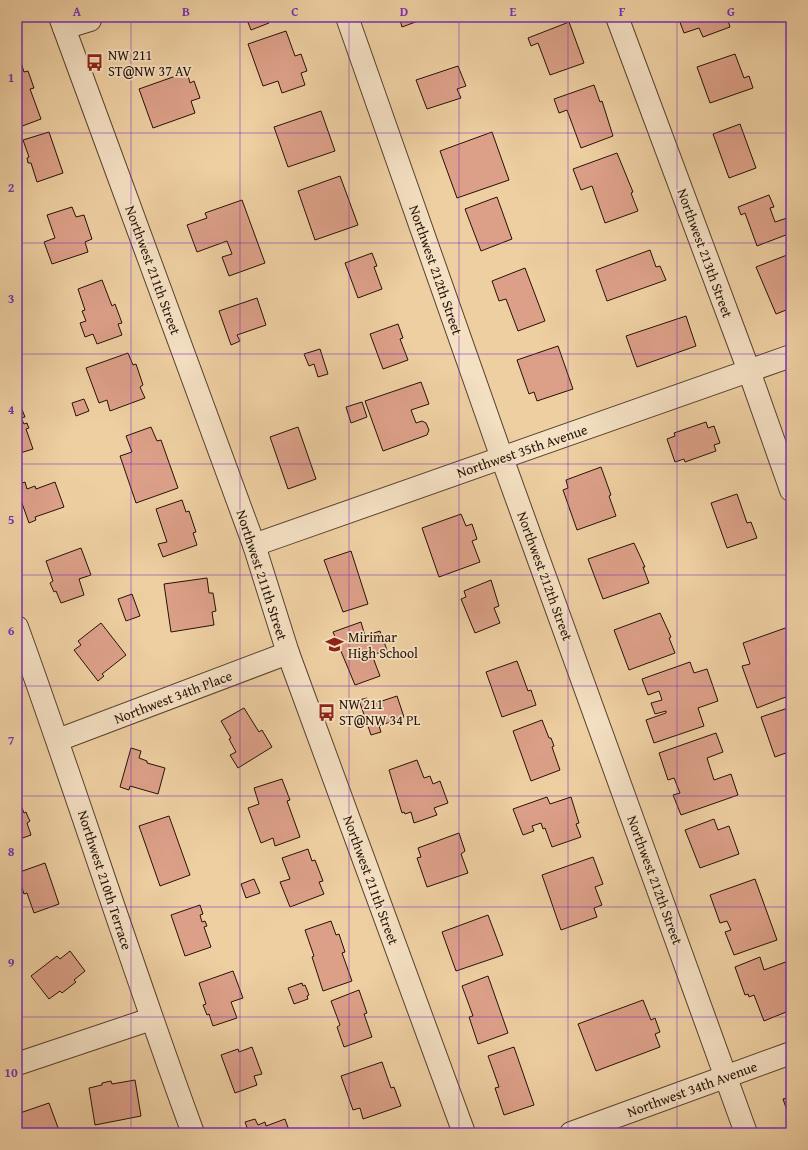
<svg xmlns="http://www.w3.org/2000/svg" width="808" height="1150" font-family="'Gentium Book Plus',serif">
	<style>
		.building { fill: #dca088; stroke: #251206 }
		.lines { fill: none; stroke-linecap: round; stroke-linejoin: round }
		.minor-casing { stroke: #57412d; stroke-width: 24 }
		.minor { stroke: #f4e0c3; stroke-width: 22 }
		.grid { fill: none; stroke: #7b2cbf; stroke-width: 1; stroke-opacity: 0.55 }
		.labels { text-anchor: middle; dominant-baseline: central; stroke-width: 3.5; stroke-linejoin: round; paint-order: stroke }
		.poi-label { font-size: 14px; fill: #251206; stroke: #f4e0c3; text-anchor: start }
		.street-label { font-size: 14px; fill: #251206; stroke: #f4e0c3 }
		.neatline { fill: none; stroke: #7b2cbf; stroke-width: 1.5 }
		.grid-label { font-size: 13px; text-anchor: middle; font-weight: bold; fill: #7b2cbf }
	</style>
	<rect width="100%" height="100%" fill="#eecfa2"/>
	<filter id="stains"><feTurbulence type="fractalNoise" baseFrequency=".005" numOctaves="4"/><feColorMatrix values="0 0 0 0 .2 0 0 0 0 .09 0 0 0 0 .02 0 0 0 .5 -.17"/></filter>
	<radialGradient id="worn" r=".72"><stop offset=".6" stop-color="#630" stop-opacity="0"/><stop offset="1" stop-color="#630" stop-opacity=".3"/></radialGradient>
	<g class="building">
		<polygon points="254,17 267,17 269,23 251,30 247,20"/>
		<polygon points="399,17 420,17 421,20 402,27"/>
		<polygon points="678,17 727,17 730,27 703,37 699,28 684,33"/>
		<polygon points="569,22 584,63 550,75 538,43 531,46 528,38"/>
		<polygon points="286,31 295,56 301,54 307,71 301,73 305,85 282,93 278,81 263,86 248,44"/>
		<polygon points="735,54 744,78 749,76 753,88 710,103 697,67"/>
		<polygon points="20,59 24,72 28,71 34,88 30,89 41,119 17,128 17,60"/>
		<polygon points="458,66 466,86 457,89 461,98 427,109 416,80"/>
		<polygon points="187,72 190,83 194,81 200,98 191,101 195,113 153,128 139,89"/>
		<polygon points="594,85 600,102 602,101 613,136 581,148 567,110 559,113 554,99"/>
		<polygon points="321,111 335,151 288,167 274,127"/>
		<polygon points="740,124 756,168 729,178 713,134"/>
		<polygon points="49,132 63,173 37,182 31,163 28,163 27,158 29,157 23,140"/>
		<polygon points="492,132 509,180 457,198 440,151"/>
		<polygon points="617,153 633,192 631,193 638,211 605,223 592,186 581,190 573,169"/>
		<polygon points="340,176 358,225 315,240 298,191"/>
		<polygon points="769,195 774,207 770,208 775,222 787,218 791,233 757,246 745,213 741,215 738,207"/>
		<polygon points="497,197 512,239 481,251 465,209"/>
		<polygon points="242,200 265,263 229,276 222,257 232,254 227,241 197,252 187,225 207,218 205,213"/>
		<polygon points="72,207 76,217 84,215 92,239 85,242 88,252 52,264 44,242 55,238 47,215"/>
		<polygon points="650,250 656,267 660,266 666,280 607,301 596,270"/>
		<polygon points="372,253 377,266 374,267 382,289 358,298 345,263"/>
		<polygon points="787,255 788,257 791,257 791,308 776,314 756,267"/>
		<polygon points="525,268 545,321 518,331 506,299 499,301 492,281"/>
		<polygon points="102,280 112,306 115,304 122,323 118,324 122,335 97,344 93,334 85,337 80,323 86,321 82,311 85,310 78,289"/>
		<polygon points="257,298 266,325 237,335 240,341 231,345 219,311"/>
		<polygon points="686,316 696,346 637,367 626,336"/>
		<polygon points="398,324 403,338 400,339 408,360 383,369 370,334"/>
		<polygon points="558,346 573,389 537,401 534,392 529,394 517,360"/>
		<polygon points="320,349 328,374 318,377 314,364 309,366 304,354"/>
		<polygon points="128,353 133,365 136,364 143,385 140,387 145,398 110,411 107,400 99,403 86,368"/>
		<polygon points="421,382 429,404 411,410 416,423 422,421 426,423 429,430 427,435 383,451 365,401"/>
		<polygon points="84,399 89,411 76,416 72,403"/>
		<polygon points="362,402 367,417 351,423 346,407"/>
		<polygon points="21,407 25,417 21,418 24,424 27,423 28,426 29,428 26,429 33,449 17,454 17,409"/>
		<polygon points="706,422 708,428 714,426 720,443 714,445 716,451 685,462 684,459 675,462 667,439 675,436 674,433"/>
		<polygon points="151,427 157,441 161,440 178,488 136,503 120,456 132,452 126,436"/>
		<polygon points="298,427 316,479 288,489 270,437"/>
		<polygon points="601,467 611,495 609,496 616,516 577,530 563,490 568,488 566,480"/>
		<polygon points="25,482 27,489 35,486 36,489 55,482 64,507 35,517 36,520 29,523 17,489 17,485"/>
		<polygon points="737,494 747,523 751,522 757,538 727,548 711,503"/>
		<polygon points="182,500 186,512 189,511 196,532 193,533 197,545 163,557 158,544 167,542 156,509"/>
		<polygon points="461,514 466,526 472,524 477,539 472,541 480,562 439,577 422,528"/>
		<polygon points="634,543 645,567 643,567 649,583 603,599 588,559"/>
		<polygon points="81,548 91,575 79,579 84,595 61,603 56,591 54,592 50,583 53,581 46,561"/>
		<polygon points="351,551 368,604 343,612 324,560"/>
		<polygon points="207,578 209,593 213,593 216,611 212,612 214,625 171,632 164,584"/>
		<polygon points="491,580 499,606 494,608 500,623 475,633 461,599 466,597 464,591"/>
		<polygon points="132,594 140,616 126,621 118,599"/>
		<polygon points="660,613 671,637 669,638 675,653 629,670 614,630"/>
		<polygon points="361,622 365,636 380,631 387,650 372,655 380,676 355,685 333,632"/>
		<polygon points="101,623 126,655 102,674 104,676 98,681 74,650 81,645 78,641"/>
		<polygon points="791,626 791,668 788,669 791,677 791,695 757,708 742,666 750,664 743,643"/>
		<polygon points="517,661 528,691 531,690 536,705 502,717 486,672"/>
		<polygon points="690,662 694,673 707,669 718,701 698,708 704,726 654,743 646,720 666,713 666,711 655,714 651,703 662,700 659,691 648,695 642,679"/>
		<polygon points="397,696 404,717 379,726 381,732 371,735 359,700 367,698 369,702 375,700 376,703"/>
		<polygon points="791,707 791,751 775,757 761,717"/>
		<polygon points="244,708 259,732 262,730 272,747 238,768 230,755 236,752 229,739 231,738 221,721"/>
		<polygon points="542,720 549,738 551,738 554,746 552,747 560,770 531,781 513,731"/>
		<polygon points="716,733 723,752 707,758 714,780 731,774 738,795 681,815 673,795 680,793 674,778 668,780 659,753"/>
		<polygon points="131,748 141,751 139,758 147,761 147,763 165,768 158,794 130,786 129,790 120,787"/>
		<polygon points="417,760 424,778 430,776 433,784 440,781 448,803 434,808 437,815 414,823 411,812 405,814 404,812 402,813 389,770"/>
		<polygon points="282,779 290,800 287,801 300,837 275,846 273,838 261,843 248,808 259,804 254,788"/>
		<polygon points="17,795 24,813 26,812 28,817 30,821 27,823 31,835 17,840"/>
		<polygon points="547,797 550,804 571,797 579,823 576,824 581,837 552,847 545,828 543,829 541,823 532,826 534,831 523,835 513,809"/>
		<polygon points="169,816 190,875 160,886 139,826"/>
		<polygon points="714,819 718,830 729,826 739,854 700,868 685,830"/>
		<polygon points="459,833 465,851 461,854 468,873 427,887 417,858 421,857 418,848"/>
		<polygon points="308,849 312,861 315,860 323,881 319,882 324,894 290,907 280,882 290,879 282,858"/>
		<polygon points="593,857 603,884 595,887 602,905 594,908 597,917 561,930 542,875"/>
		<polygon points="45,863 59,904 34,913 27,893 24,894 17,873"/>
		<polygon points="254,879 260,893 246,898 241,884"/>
		<polygon points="755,879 777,940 734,955 725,932 731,930 727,921 720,923 710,895"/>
		<polygon points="200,905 203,914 200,915 202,922 205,921 207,926 204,927 211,947 185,956 171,915"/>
		<polygon points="488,915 503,955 456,971 442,932"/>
		<polygon points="331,921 336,935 339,934 345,952 342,953 352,981 323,991 312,957 314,956 305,930"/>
		<polygon points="70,951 85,971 74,980 76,982 62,993 60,991 49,999 31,976 57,956 60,959"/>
		<polygon points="760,957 764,970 791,960 791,1010 764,1021 754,995 749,997 748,994 745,995 735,967"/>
		<polygon points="233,971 243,998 231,1002 237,1018 213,1026 209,1014 207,1015 203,1005 206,1004 199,983"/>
		<polygon points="488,976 508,1033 478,1044 469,1017 473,1016 462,986"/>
		<polygon points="302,983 303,986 305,985 309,995 307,996 308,999 294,1004 288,988"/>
		<polygon points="359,990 367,1013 364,1014 372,1037 344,1047 337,1027 340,1025 331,1001"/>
		<polygon points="17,994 21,1006 17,1008"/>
		<polygon points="643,1000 651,1020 655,1018 660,1032 655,1034 660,1047 596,1071 578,1024"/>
		<polygon points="252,1047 262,1074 254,1076 257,1085 235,1093 221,1055 238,1049 239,1052"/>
		<polygon points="514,1047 534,1105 504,1115 495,1088 499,1087 488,1056"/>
		<polygon points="382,1062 391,1088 394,1087 401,1106 363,1119 360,1108 353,1110 341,1076"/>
		<polygon points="135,1080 141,1116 95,1125 89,1088 102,1085 102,1083 111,1081 112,1084"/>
		<polygon points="791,1097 791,1122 783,1099"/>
		<polygon points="49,1103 60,1133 17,1133 17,1114"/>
		<polygon points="255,1119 258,1125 265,1122 266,1126 285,1119 290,1133 249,1133 245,1122"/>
	</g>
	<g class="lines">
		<defs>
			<g id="minor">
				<polyline points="60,17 254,545 288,653 464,1133"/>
				<polyline points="347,17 502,458 746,1133"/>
				<polyline points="617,17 749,371 791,490"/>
				<polyline points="64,28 90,20"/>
				<polyline points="254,545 791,356"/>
				<path d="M17,627C78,795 131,965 193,1133"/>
				<polyline points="58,740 288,653"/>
				<polyline points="17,1064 151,1019"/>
				<polyline points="571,1133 791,1053"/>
			</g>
		</defs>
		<use href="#minor" class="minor-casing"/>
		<use href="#minor" class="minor"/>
	</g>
	<path class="grid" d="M131,17V1133M240,17V1133M349,17V1133M459,17V1133M568,17V1133M677,17V1133M17,133H791M17,243H791M17,354H791M17,464H791M17,575H791M17,686H791M17,796H791M17,907H791M17,1017H791"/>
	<defs>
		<symbol id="bus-bare" viewBox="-9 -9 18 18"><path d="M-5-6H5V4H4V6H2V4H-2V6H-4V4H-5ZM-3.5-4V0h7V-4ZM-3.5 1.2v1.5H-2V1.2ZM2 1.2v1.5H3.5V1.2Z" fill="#8f2418" stroke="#f4e0c3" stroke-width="2.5" paint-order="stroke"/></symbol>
		<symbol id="school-bare" viewBox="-9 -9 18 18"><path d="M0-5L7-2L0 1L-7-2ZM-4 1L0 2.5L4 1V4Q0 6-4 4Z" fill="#8f2418" stroke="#f4e0c3" stroke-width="2.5" paint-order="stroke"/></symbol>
	</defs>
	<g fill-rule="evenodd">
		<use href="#bus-bare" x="82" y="50" width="25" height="25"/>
		<use href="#school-bare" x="322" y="632" width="25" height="25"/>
		<use href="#bus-bare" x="314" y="700" width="25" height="25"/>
	</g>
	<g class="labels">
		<g class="poi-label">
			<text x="108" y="55">NW 211<tspan x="108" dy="16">ST@NW 37 AV</tspan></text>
			<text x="348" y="637">Mirimar<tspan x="348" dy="16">High School</tspan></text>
			<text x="339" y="704">NW 211<tspan x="339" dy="16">ST@NW 34 PL</tspan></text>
		</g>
		<g class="street-label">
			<text transform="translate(705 253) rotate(70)">Northwest 213th Street</text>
			<text transform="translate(153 270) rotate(70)">Northwest 211th Street</text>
			<text transform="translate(436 270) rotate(71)">Northwest 212th Street</text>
			<text transform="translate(522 451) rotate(-19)">Northwest 35th Avenue</text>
			<text transform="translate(262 575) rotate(72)">Northwest 211th Street</text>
			<text transform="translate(545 576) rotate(70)">Northwest 212th Street</text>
			<text transform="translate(173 697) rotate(-21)">Northwest 34th Place</text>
			<text transform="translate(105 880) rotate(72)">Northwest 210th Terrace</text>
			<text transform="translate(371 880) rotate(70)">Northwest 211th Street</text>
			<text transform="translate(655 880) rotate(70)">Northwest 212th Street</text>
			<text transform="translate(692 1089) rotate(-20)">Northwest 34th Avenue</text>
		</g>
	</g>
	<rect width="808" height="1150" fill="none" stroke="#eecfa2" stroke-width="44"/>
	<rect x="22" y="22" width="764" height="1106" class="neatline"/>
	<g class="grid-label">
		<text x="77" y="16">A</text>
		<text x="186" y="16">B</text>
		<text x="295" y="16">C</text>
		<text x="404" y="16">D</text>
		<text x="513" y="16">E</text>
		<text x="622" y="16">F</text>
		<text x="731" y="16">G</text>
		<text x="11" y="82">1</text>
		<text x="11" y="192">2</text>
		<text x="11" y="303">3</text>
		<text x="11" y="414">4</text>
		<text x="11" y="524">5</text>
		<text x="11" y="635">6</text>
		<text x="11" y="745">7</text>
		<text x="11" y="856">8</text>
		<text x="11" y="967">9</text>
		<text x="11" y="1077">10</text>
	</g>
	<rect width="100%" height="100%" filter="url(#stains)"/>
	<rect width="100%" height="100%" fill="url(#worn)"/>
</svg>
